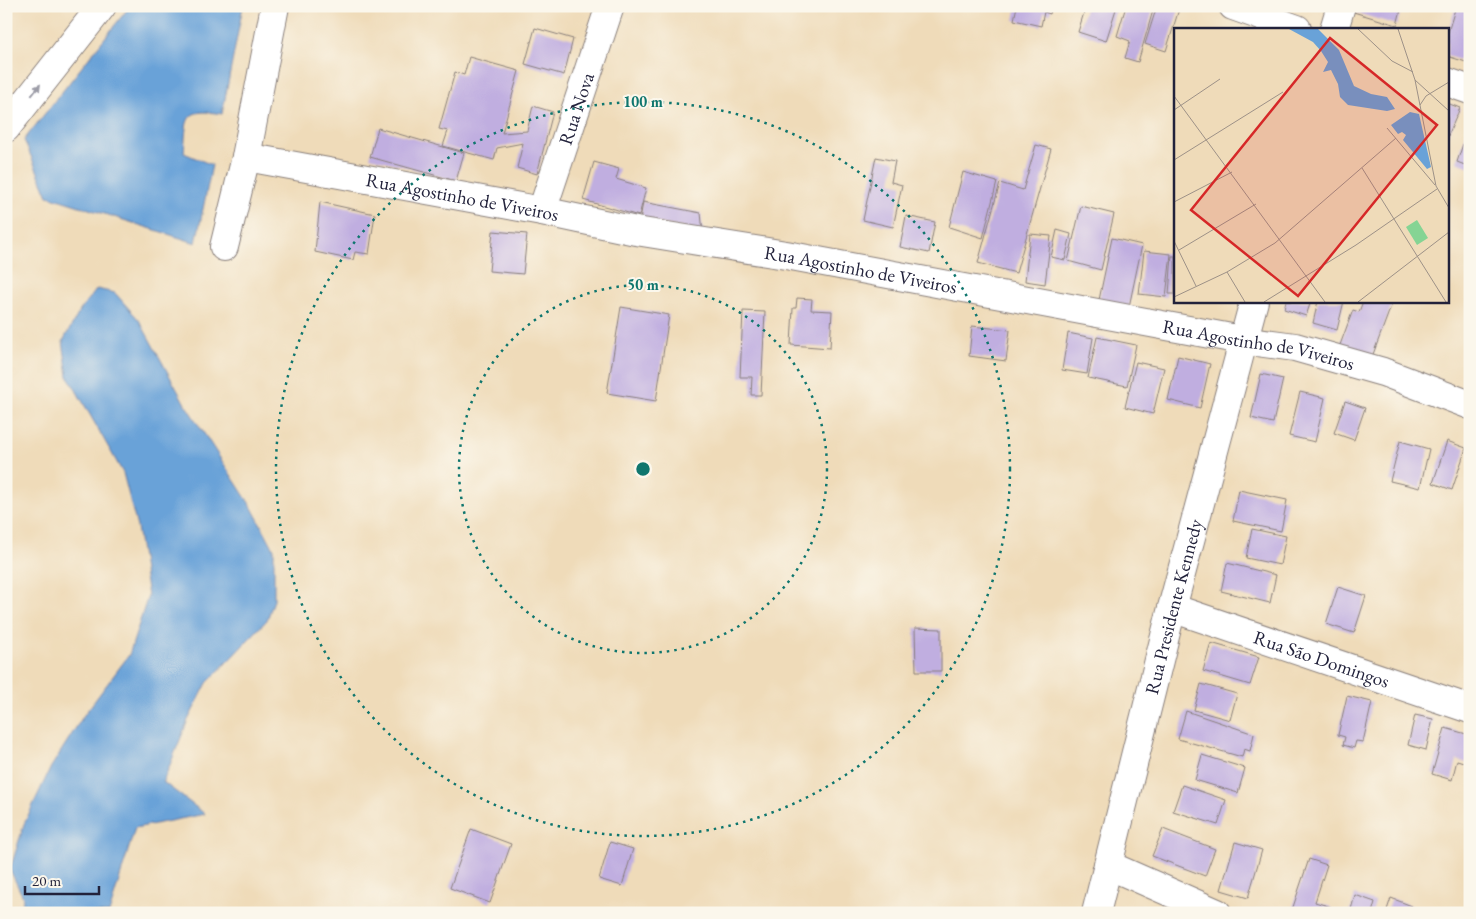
<svg xmlns="http://www.w3.org/2000/svg" width="1476" height="919" font-family="'EB Garamond',serif">
	<style>
		.water { fill: #69a2d8; stroke: #46628a }
		.building { fill: #c0aee0 }
		.lines { fill: none; stroke-linecap: round; stroke-linejoin: round }
		.minor-casing { stroke: #887e7a; stroke-width: 30 }
		.minor { stroke: #fff; stroke-width: 28 }
		.oneway { fill: #9c9ca7 }
		.ring { fill: none; stroke: #0f766e; stroke-width: 2.5; stroke-dasharray: 2.5 5 }
		.labels { text-anchor: middle; dominant-baseline: central; stroke-width: 4; stroke-linejoin: round; paint-order: stroke }
		.street-label { font-size: 19px; fill: #22223b; stroke: #fbf7ec }
		.inset-road { fill: none; stroke: #9d9187; stroke-width: 1 }
		.view { fill: #d62828; fill-opacity: 0.15; stroke: #d62828; stroke-width: 2.5 }
		.inset-edge { fill: none; stroke: #22223b; stroke-width: 2.5 }
		.centre { fill: #0f766e; stroke: #fbf7ec; stroke-width: 2.5 }
		.ring-label { font-size: 15px; text-anchor: middle; font-weight: bold; fill: #0f766e; stroke: #fbf7ec; stroke-width: 4; stroke-linejoin: round; paint-order: stroke }
	</style>
	<rect width="100%" height="100%" fill="#fbf7ec"/>
	<filter id="ink" filterUnits="userSpaceOnUse"><feTurbulence type="fractalNoise" baseFrequency=".02" numOctaves="2"/><feDisplacementMap in="SourceGraphic" scale="10" xChannelSelector="R" yChannelSelector="G"/><feConvolveMatrix kernelMatrix="1 2 1 2 8 2 1 2 1" color-interpolation-filters="sRGB"/></filter>
	<filter id="wash" filterUnits="userSpaceOnUse"><feTurbulence type="fractalNoise" baseFrequency=".0096" numOctaves="4" result="noise"/><feDisplacementMap in="SourceGraphic" scale="20" xChannelSelector="R" yChannelSelector="G"/><feGaussianBlur stdDeviation="1.12" result="paint"/><feColorMatrix in="noise" values="0 0 0 0 0 0 0 0 0 0 0 0 0 0 0 0 0 1.4 0 .05"/><feComposite in="paint" operator="in"/></filter>
	<g filter="url(#wash)">
		<rect width="100%" height="100%" fill="#efdbb9"/>
		<g class="water">
			<path d="M130,6H243L222,114C182,107 187,119 184,153L212,165L196,243L48,196L24,140Z"/>
			<polygon points="97,289 115,293 139,320 185,404 251,506 274,549 274,600 267,620 207,683 188,720 163,782 205,814 135,828 109,913 22,913 23,897 10,870 24,824 51,767 84,715 129,655 148,596 137,527 123,473 68,376 63,341 81,309"/>
		</g>
		<g id="blocks">
			<g class="building">
				<polygon points="1017,6 1052,6 1050,14 1044,12 1041,26 1014,20"/>
				<polygon points="1086,6 1117,6 1106,41 1078,32"/>
				<polygon points="1126,6 1154,7 1138,62 1125,58 1130,41 1117,36"/>
				<polygon points="1157,6 1179,9 1166,51 1145,44"/>
				<polygon points="1351,6 1402,6 1397,25 1350,11"/>
				<polygon points="1456,6 1470,6 1469,63 1447,56 1447,35"/>
				<polygon points="535,28 573,39 564,75 525,64"/>
				<polygon points="469,57 519,71 502,133 527,131 533,106 553,112 537,174 517,168 523,143 497,148 494,160 443,146 448,131 439,129 455,72 464,75"/>
				<polygon points="1447,103 1460,108 1447,138"/>
				<polygon points="1469,126 1470,127 1470,167 1457,162"/>
				<polygon points="378,128 464,153 456,181 370,157"/>
				<polygon points="1036,145 1051,149 1016,273 978,263 1000,183 1023,190"/>
				<polygon points="876,157 895,161 891,182 902,185 893,227 863,220"/>
				<polygon points="594,162 619,169 616,179 646,188 639,216 583,200"/>
				<polygon points="963,172 997,182 983,238 949,227"/>
				<polygon points="320,202 375,214 369,254 355,252 353,260 315,252"/>
				<polygon points="643,202 701,213 703,232 640,220"/>
				<polygon points="1081,206 1114,214 1101,270 1068,261"/>
				<polygon points="906,216 935,222 929,253 900,247"/>
				<polygon points="1057,230 1071,234 1065,260 1051,257"/>
				<polygon points="493,231 527,234 523,274 489,271"/>
				<polygon points="1030,234 1051,236 1045,284 1025,281"/>
				<polygon points="1112,238 1142,245 1129,307 1099,300"/>
				<polygon points="1144,251 1171,254 1166,297 1139,294"/>
				<polygon points="1172,256 1175,256 1175,294 1169,294"/>
				<polygon points="797,298 812,299 811,310 832,311 830,348 791,345 793,308 796,308"/>
				<polygon points="1286,301 1311,301 1306,316 1284,309"/>
				<polygon points="1318,301 1344,301 1337,330 1313,323"/>
				<polygon points="1363,301 1393,301 1372,357 1340,345 1353,310 1359,312"/>
				<polygon points="621,307 669,315 656,401 607,393"/>
				<polygon points="743,311 765,312 761,395 751,395 752,377 740,377"/>
				<polygon points="972,326 1010,330 1006,361 969,356"/>
				<polygon points="1068,333 1093,338 1087,374 1062,370"/>
				<polygon points="1097,337 1136,345 1127,386 1088,378"/>
				<polygon points="1178,356 1210,364 1200,408 1168,400"/>
				<polygon points="1136,362 1164,368 1153,414 1125,407"/>
				<polygon points="1261,374 1283,379 1273,423 1251,418"/>
				<polygon points="1300,392 1325,398 1315,442 1289,436"/>
				<polygon points="1345,401 1365,408 1354,440 1334,433"/>
				<polygon points="1400,441 1429,449 1420,488 1390,481"/>
				<polygon points="1447,441 1466,448 1452,490 1433,483"/>
				<polygon points="1239,490 1287,500 1281,531 1233,521"/>
				<polygon points="1252,529 1286,536 1280,565 1246,558"/>
				<polygon points="1227,563 1276,575 1270,603 1221,591"/>
				<polygon points="1338,587 1366,596 1354,633 1326,624"/>
				<polygon points="915,628 941,629 941,671 916,671"/>
				<polygon points="1211,643 1259,657 1250,685 1203,671"/>
				<polygon points="1201,684 1237,694 1230,720 1194,710"/>
				<polygon points="1347,696 1372,702 1363,742 1356,741 1354,748 1343,745 1345,737 1338,735"/>
				<polygon points="1186,711 1254,734 1250,751 1244,749 1242,757 1178,739"/>
				<polygon points="1415,715 1433,719 1426,750 1408,745"/>
				<polygon points="1445,728 1470,735 1470,764 1457,760 1452,780 1432,774"/>
				<polygon points="1202,755 1245,768 1238,793 1195,780"/>
				<polygon points="1182,785 1226,800 1218,825 1173,811"/>
				<polygon points="471,829 511,844 490,903 450,888"/>
				<polygon points="1163,829 1215,849 1205,876 1152,856"/>
				<polygon points="610,842 633,849 622,886 599,879"/>
				<polygon points="1235,842 1262,850 1248,898 1221,890"/>
				<polygon points="1309,859 1327,865 1315,902 1331,907 1329,913 1300,913 1292,910"/>
				<polygon points="1355,895 1375,902 1372,913 1350,913"/>
				<polygon points="1391,898 1412,906 1409,913 1386,913"/>
			</g>
		</g>
	</g>
	<g filter="url(#ink)">
		<use href="#blocks" fill-opacity="0" stroke="#887e7a" stroke-width="1"/>
		<g class="lines">
			<defs>
				<g id="minor">
					<polyline points="1233,6 1297,29"/>
					<polyline points="1334,29 1341,6"/>
					<polyline points="1447,82 1470,90"/>
					<polyline points="6,128 102,6"/>
					<path id="s1" d="M246,157L542,211L636,231L786,255L1242,340L1295,347L1383,372L1470,405"/>
					<path id="s2" d="M542,211L610,6"/>
					<polyline points="224,247 246,157 275,6"/>
					<path id="s3" d="M1172,608L1470,709"/>
					<polyline points="1108,865 1217,913"/>
					<path id="s4" d="M1096,913L1172,608L1254,301"/>
				</g>
			</defs>
			<use href="#minor" class="minor-casing"/>
			<use href="#minor" class="minor"/>
		</g>
		<defs><path id="oneway-solid" d="M-6-.8H1V-3.2L6.5 0L1 3.2V.8H-6Z" transform="scale(1.25)"/></defs>
		<use class="oneway" href="#oneway-solid" transform="translate(36 90) rotate(-52)"/>
	</g>
	<g class="ring">
		<circle cx="643" cy="469" r="184"/>
		<circle cx="643" cy="469" r="367"/>
	</g>
	<g class="labels">
		<g class="street-label">
			<text stroke="none"><textPath href="#s2" startOffset="108">Rua Nova</textPath></text>
			<text stroke="none"><textPath href="#s1" startOffset="220">Rua Agostinho de Viveiros</textPath></text>
			<text stroke="none"><textPath href="#s1" startOffset="625">Rua Agostinho de Viveiros</textPath></text>
			<text stroke="none"><textPath href="#s1" startOffset="1030">Rua Agostinho de Viveiros</textPath></text>
			<text stroke="none"><textPath href="#s4" startOffset="316">Rua Presidente Kennedy</textPath></text>
			<text stroke="none"><textPath href="#s3" startOffset="158">Rua São Domingos</textPath></text>
		</g>
	</g>
	<g transform="translate(1174 28)">
		<rect width="275" height="275" fill="#efdbb9"/>
		<path d="M243,192L254,210L243,217L232,199Z" fill="#85d494"/>
		<path d="M115,1H144L165,22L180,58L197,66L213,69L221,81L213,83L174,77L166,69L164,56L157,42L149,44L154,34L147,23L139,14ZM236,84L245,86L257,139L253,141L229,112L232,107L228,104L224,106L217,97Z" fill="#69a2d8"/>
		<path class="inset-road" d="M184,1L218,33L239,44M224,1L241,52L262,158L275,180M241,52L275,83M0,68L151,274M246,77L252,68L275,54M0,82L46,51M213,100L261,157M0,132L109,64M188,140L272,274M0,174L58,144M0,213L22,258M5,222L82,176M53,244L71,274M0,269L53,244L101,215L222,110M90,274L182,217L263,161M184,274L275,204"/>
		<path class="view" d="M156,10L263,97L124,268L17,182Z"/>
		<rect width="275" height="275" class="inset-edge"/>
	</g>
	<circle cx="643" cy="469" r="8" class="centre"/>
	<g class="ring-label">
		<text x="643" y="107">100 m</text>
		<text x="643" y="290">50 m</text>
	</g>
	<rect width="1476" height="919" fill="none" stroke="#fbf7ec" stroke-width="25"/>
	<path d="M25 886v8h74v-8" fill="none" stroke="#22223b" stroke-width="2.5"/>
	<text x="32" y="886" font-size="15" fill="#22223b" stroke="#fbf7ec" stroke-width="4" paint-order="stroke">20 m</text>
</svg>
